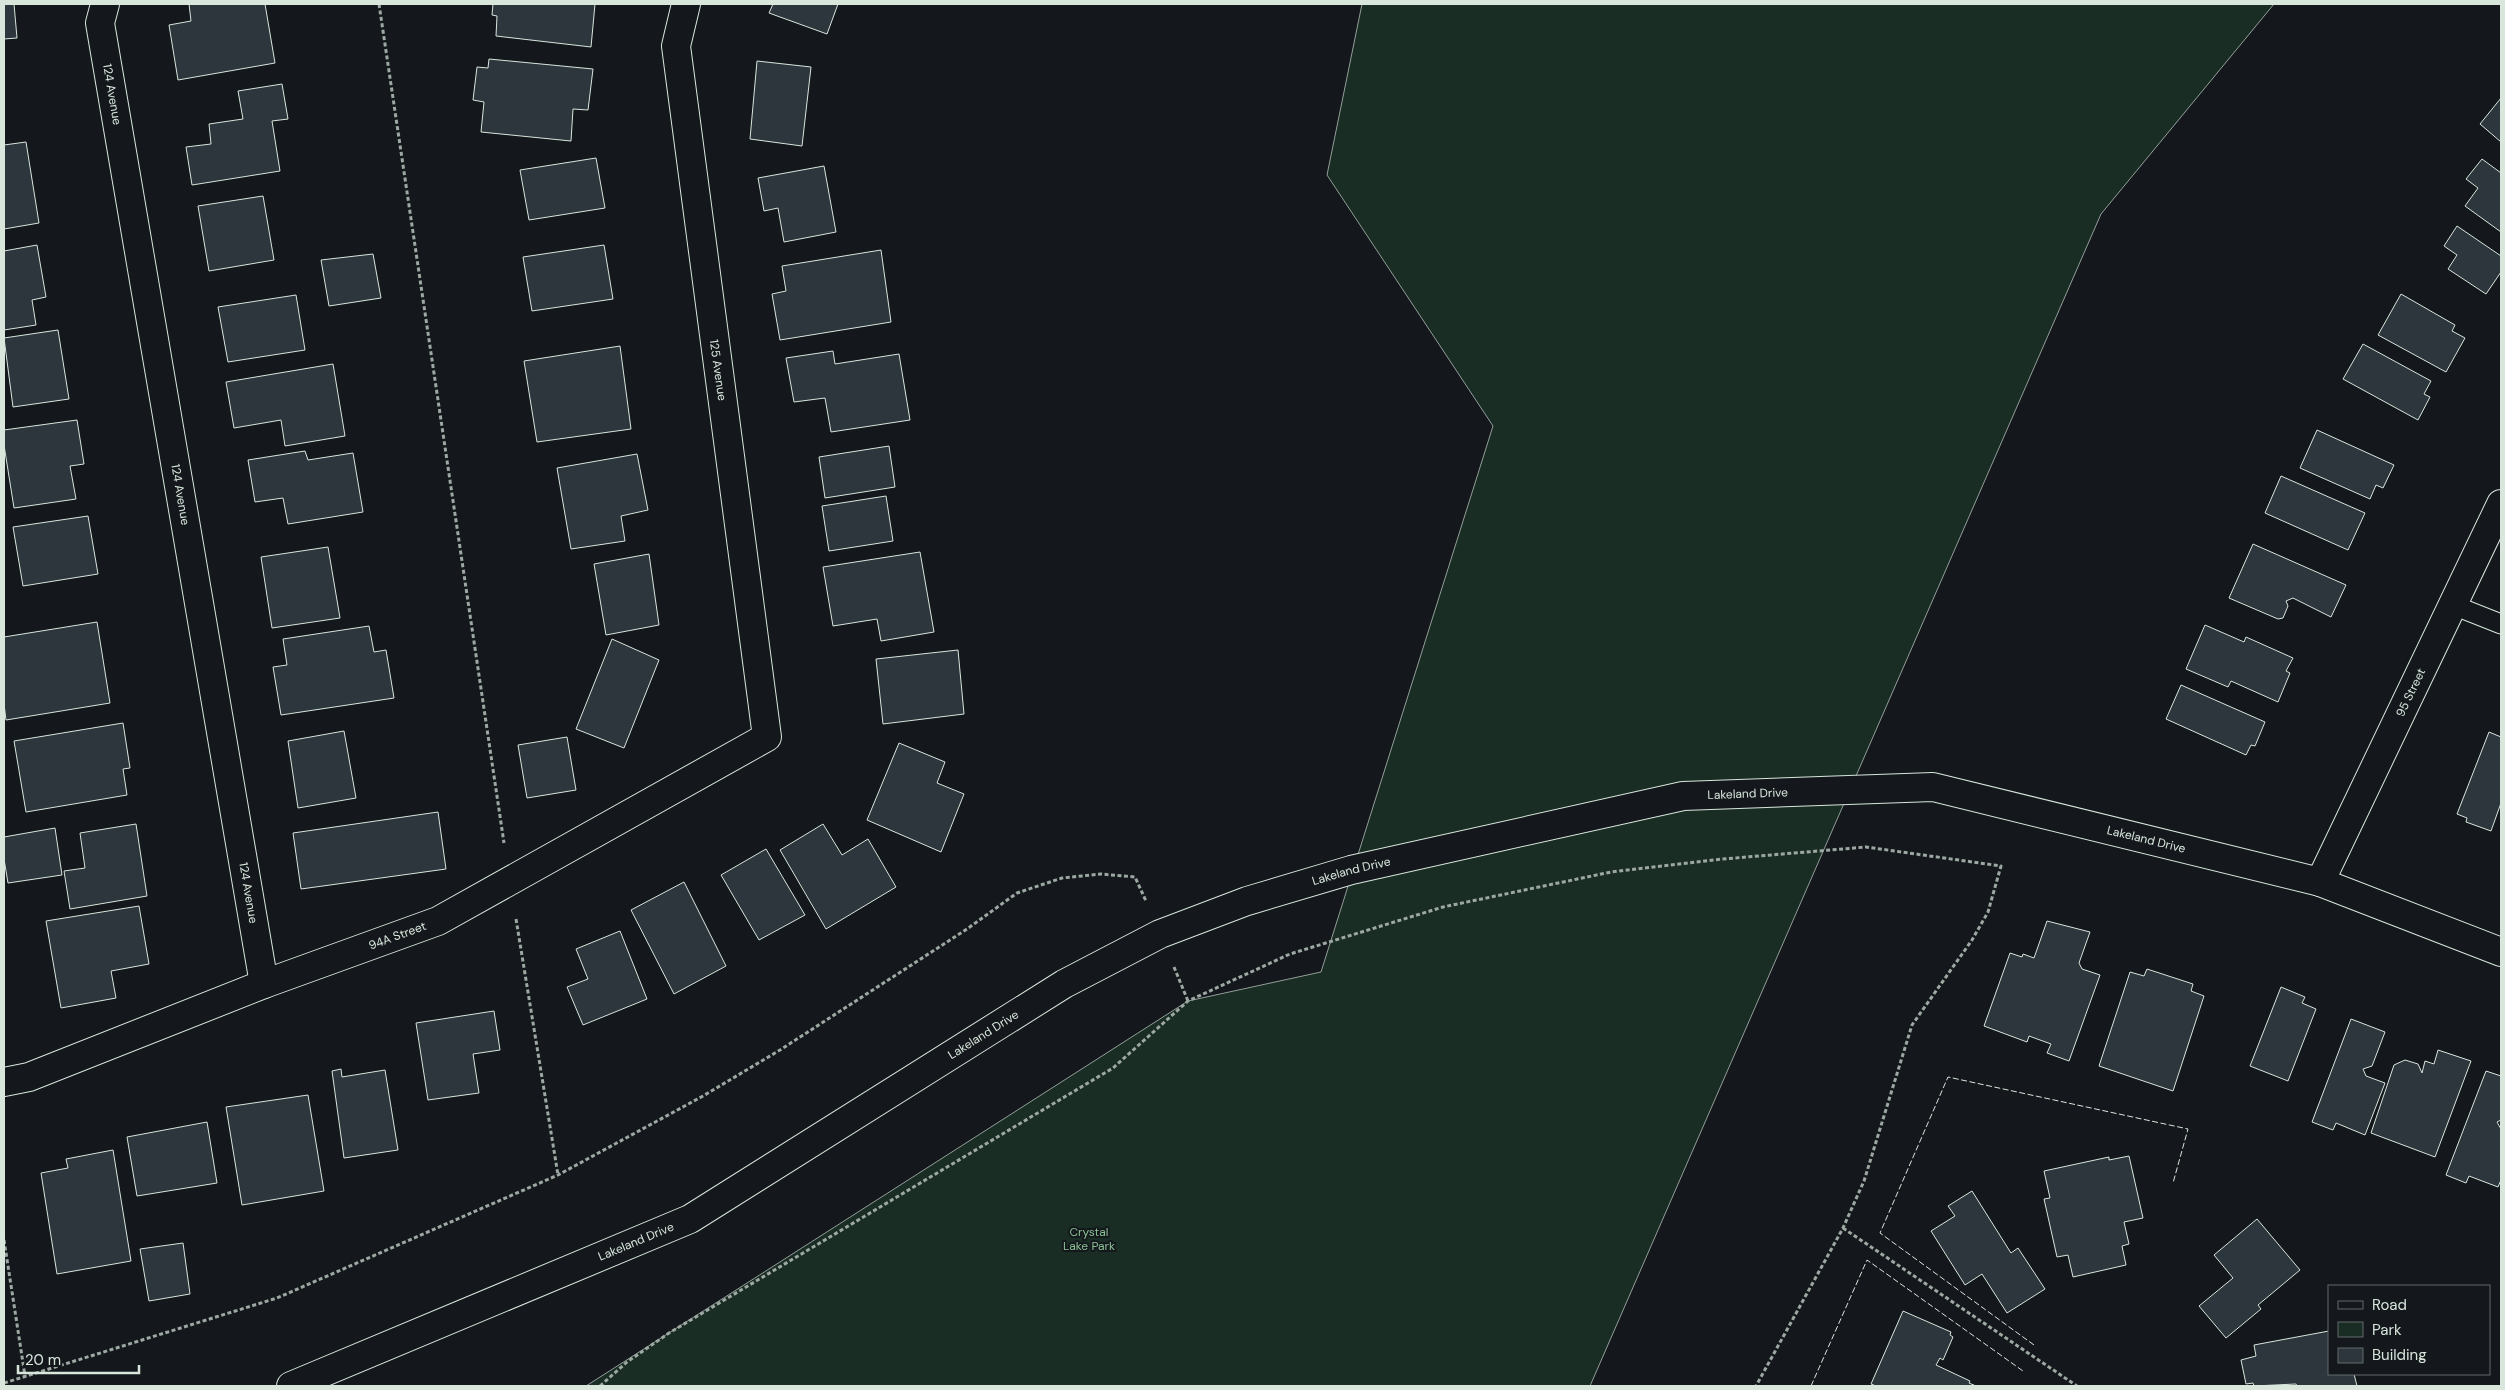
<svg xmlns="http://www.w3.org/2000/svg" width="2505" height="1390" font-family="'DM Sans',sans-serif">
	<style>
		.green { fill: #1a2d24; stroke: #939e99 }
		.building { fill: #2c363c; stroke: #d8e6dc }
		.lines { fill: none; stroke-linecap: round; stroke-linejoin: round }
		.service-casing { stroke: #d8e6dc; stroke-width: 21 }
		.minor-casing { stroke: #d8e6dc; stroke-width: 30 }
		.tertiary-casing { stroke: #d8e6dc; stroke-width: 30 }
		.path { stroke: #9da8a2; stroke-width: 3; stroke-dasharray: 4 2.5; stroke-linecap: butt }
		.service { stroke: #14181c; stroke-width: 19 }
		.minor { stroke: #14181c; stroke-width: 28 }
		.tertiary { stroke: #14181c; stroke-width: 28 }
		.fence { stroke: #d8e6dc; stroke-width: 1; stroke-dasharray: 6 2.5; stroke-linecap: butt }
		.labels { text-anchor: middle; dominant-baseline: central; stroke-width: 4; stroke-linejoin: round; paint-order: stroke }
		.street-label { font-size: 12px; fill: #d8e6dc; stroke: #14181c }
		.park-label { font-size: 12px; fill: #8ac095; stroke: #14181c }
	</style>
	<rect width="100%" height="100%" fill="#14181c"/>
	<polygon class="green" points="1362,4 2274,4 2101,214 1590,1386 586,1386 1188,1001 1321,972 1493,426 1327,175"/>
	<g class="building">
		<polygon points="4,4 14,4 17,38 4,39"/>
		<polygon points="189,4 265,4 275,63 178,80 169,25 191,21"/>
		<polygon points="493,4 595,4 591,47 496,36 497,16 492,15"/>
		<polygon points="773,4 838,4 827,34 769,13"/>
		<polygon points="489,59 593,69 588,110 573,109 571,141 481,132 484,102 473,100 477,67 488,68"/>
		<polygon points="757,61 811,67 802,146 750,139"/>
		<polygon points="282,84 288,119 272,121 280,171 192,185 186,147 211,144 209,124 243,119 238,91"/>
		<polygon points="2501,98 2501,142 2480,124"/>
		<polygon points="26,142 39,223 4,229 4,145"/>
		<polygon points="596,158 605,208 529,220 520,170"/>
		<polygon points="2482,159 2501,173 2501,232 2465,206 2478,188 2466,179"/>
		<polygon points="824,166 836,232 784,242 778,208 764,211 758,178"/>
		<polygon points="263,196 274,260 209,271 198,206"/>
		<polygon points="2457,226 2501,256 2501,272 2486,294 2448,269 2457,255 2444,246"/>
		<polygon points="37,245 46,297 32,300 36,325 4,330 4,251"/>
		<polygon points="604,245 613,299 532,311 523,257"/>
		<polygon points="881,250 891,322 780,340 772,294 786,291 782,266"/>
		<polygon points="373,254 381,298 329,306 321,260"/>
		<polygon points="2401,294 2455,325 2452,331 2465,338 2446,372 2378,335"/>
		<polygon points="296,295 305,350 228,362 218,307"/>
		<polygon points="58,330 69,399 13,407 4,338"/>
		<polygon points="2363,344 2431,381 2424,394 2430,397 2418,420 2343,379"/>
		<polygon points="620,346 631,429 537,442 524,361"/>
		<polygon points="833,351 835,364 899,354 910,420 831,432 825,398 794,402 786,358"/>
		<polygon points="333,364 345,436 285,446 281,420 234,428 226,382"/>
		<polygon points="77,420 84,464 70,466 76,499 14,508 4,445 4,430"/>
		<polygon points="2317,430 2394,465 2383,488 2376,485 2370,499 2300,468"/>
		<polygon points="889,446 895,487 825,498 819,457"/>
		<polygon points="305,451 308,460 353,453 363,512 288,524 283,498 255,502 248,460"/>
		<polygon points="637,454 648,510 621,516 625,541 571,549 557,468"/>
		<polygon points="2281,476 2365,513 2348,550 2265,513"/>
		<polygon points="886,496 893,541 829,551 822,506"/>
		<polygon points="88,516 98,574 23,586 13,527"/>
		<polygon points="2253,544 2346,585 2331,617 2293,598 2286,601 2288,606 2283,618 2278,619 2229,598"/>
		<polygon points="328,547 340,618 272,628 261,557"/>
		<polygon points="920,552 934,632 881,641 877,619 833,626 823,567"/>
		<polygon points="649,554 659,625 606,635 594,564"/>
		<polygon points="97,622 110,703 6,720 4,704 4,637"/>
		<polygon points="2205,625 2244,642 2246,637 2293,658 2286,671 2290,673 2278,702 2231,681 2228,687 2186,669"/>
		<polygon points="369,626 374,652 386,650 394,698 281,715 273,667 287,665 283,639"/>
		<polygon points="612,639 659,660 624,748 576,729"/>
		<polygon points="958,650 964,714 883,724 876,659"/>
		<polygon points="2181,685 2265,722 2255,746 2251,745 2246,755 2166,719"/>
		<polygon points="123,723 130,768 123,769 127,795 26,812 14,741"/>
		<polygon points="344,731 356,798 298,808 288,741"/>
		<polygon points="2489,732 2501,737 2501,803 2491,831 2466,822 2467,818 2457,814"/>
		<polygon points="567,737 576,790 527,798 518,745"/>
		<polygon points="899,743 945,762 937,783 964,794 941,852 867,820"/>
		<polygon points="438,812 446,869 301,889 293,833"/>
		<polygon points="136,824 147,896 70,909 64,871 85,868 80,833"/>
		<polygon points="823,824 842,855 868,839 896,887 826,929 780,850"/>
		<polygon points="55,828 62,875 8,883 4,859 4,837"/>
		<polygon points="766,849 805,915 759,940 721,875"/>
		<polygon points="684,882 726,966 674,994 631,910"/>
		<polygon points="139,906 149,964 111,971 116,998 61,1008 46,921"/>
		<polygon points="2047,921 2090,932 2079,963 2082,969 2100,975 2069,1061 2047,1053 2051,1044 2029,1036 2027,1042 1984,1026 2010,953 2022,957 2023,954 2034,958"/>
		<polygon points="620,931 647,999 583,1025 567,987 588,979 576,949"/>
		<polygon points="2147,969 2193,984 2191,991 2204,996 2173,1091 2099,1066 2130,972 2144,976"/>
		<polygon points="2281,987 2305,997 2302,1003 2316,1009 2288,1081 2250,1066"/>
		<polygon points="494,1011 500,1050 473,1054 479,1093 428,1100 416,1023"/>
		<polygon points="2351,1019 2385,1032 2372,1066 2363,1069 2366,1076 2385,1083 2365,1135 2336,1123 2333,1130 2312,1122"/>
		<polygon points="2438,1050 2471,1061 2435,1157 2371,1133 2394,1065 2405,1060 2418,1064 2422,1073 2425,1061 2434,1064"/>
		<polygon points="341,1069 342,1077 385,1070 398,1150 344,1158 332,1071"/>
		<polygon points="2486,1071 2501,1076 2501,1120 2497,1122 2501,1129 2501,1180 2498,1187 2469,1176 2466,1183 2446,1175"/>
		<polygon points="308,1095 324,1191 242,1205 226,1107"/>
		<polygon points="207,1122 217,1183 137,1196 127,1137"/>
		<polygon points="113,1150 131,1261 57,1274 41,1173 68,1168 66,1159"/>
		<polygon points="2129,1156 2143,1218 2124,1222 2129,1244 2122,1246 2126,1265 2073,1277 2068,1255 2057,1257 2044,1199 2050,1198 2044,1171 2109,1157 2109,1160"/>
		<polygon points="1972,1191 2011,1253 2018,1248 2045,1289 2007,1313 1982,1274 1965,1285 1931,1231 1955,1216 1948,1206"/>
		<polygon points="2257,1219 2300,1270 2258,1305 2261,1309 2226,1338 2199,1306 2233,1278 2214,1255"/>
		<polygon points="183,1243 190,1294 149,1301 140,1249"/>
		<polygon points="1903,1311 1951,1332 1950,1335 1953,1337 1943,1360 1940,1358 1936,1365 1970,1381 1969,1383 1976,1386 1876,1386 1871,1384"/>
		<polygon points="2329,1331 2329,1374 2354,1374 2357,1386 2297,1386 2296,1384 2254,1386 2253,1383 2246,1384 2241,1360 2256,1356 2254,1345"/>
	</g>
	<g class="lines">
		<defs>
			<polyline id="service" points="2453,605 2501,624"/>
			<g id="minor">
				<path id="s1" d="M105,4L100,23L264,984"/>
				<path id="s2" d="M2320,882L2501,504"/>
				<path id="s3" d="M4,1082L29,1077L264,984L438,921L767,737L676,46L686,4"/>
			</g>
			<g id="tertiary">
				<path id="s4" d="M291,1386L690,1219L1064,984L1160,934L1247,901L1351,870L1683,796L1933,787L2320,882L2501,952"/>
			</g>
		</defs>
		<use href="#service" class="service-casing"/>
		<use href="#minor" class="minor-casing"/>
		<use href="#tertiary" class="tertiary-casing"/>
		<g class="path">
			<polyline points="379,4 504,843"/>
			<polyline points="516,919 558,1175"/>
			<polyline points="1174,967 1188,1001"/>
			<polyline points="1843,1228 2077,1386"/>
			<polyline points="4,1240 25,1376"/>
			<polyline points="4,1383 277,1298 558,1175 703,1096 780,1050 967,929 1017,893 1062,878 1101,874 1135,877 1146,901"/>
			<polyline points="600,1386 627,1362 669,1333 1113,1068 1188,1001 1290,954 1443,907 1611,872 1723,859 1866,847 2001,866 1988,912 1972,940 1912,1025 1864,1181 1843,1228 1756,1386"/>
		</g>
		<use href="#service" class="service"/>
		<use href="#minor" class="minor"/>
		<use href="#tertiary" class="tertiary"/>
		<g class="fence">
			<polyline points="2034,1345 1880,1233 1948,1077 2188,1129 2173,1183"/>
			<polyline points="1811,1386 1867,1260 2023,1371"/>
		</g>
	</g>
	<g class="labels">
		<g class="street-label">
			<text stroke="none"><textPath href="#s1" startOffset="92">124 Avenue</textPath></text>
			<text transform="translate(718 370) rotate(82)">125 Avenue</text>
			<text stroke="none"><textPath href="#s1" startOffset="498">124 Avenue</textPath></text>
			<text stroke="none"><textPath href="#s2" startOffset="210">95 Street</textPath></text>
			<text stroke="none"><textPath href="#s4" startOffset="1589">Lakeland Drive</textPath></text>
			<text stroke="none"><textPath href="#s4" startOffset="1994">Lakeland Drive</textPath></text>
			<text stroke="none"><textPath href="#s4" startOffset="1184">Lakeland Drive</textPath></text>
			<text stroke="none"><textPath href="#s1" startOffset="902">124 Avenue</textPath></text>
			<text stroke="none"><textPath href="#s3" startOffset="420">94A Street</textPath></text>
			<text stroke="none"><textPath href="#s4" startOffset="779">Lakeland Drive</textPath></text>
			<text stroke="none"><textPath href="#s4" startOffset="374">Lakeland Drive</textPath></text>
		</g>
		<g class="park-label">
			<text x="1089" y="1232">Crystal<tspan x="1089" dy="14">Lake Park</tspan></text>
		</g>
	</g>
	<rect width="2505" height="1390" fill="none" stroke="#d8e6dc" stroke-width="10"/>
	<rect x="2328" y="1285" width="162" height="90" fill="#14181c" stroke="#626a69"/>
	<rect x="2338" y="1301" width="25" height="8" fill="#14181c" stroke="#626a69"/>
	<text x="2372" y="1310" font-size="15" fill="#d8e6dc">Road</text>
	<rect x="2338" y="1322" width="25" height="15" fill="#1a2d24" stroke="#626a69"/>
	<text x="2372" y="1335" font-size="15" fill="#d8e6dc">Park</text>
	<rect x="2338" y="1348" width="25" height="15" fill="#2c363c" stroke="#626a69"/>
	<text x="2372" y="1360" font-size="15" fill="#d8e6dc">Building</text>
	<path d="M18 1365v8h121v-8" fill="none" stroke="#d8e6dc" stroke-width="2.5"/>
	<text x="25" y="1365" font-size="15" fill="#d8e6dc" stroke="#14181c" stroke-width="4" paint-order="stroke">20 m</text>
</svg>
